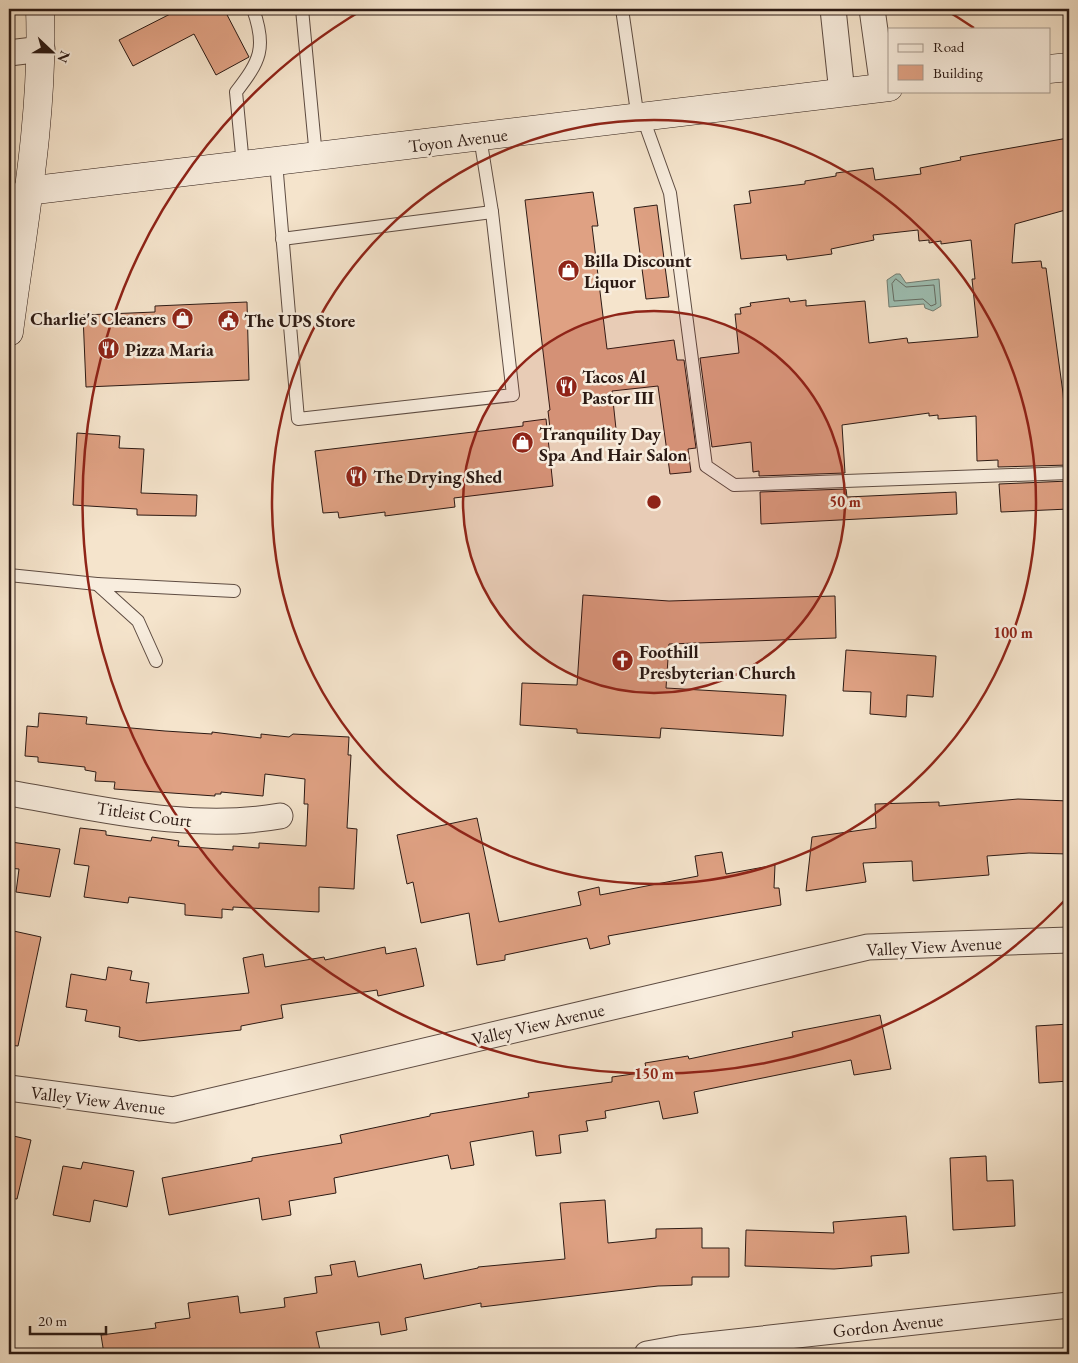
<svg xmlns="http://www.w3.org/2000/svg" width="1078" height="1363" font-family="'EB Garamond',serif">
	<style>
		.water { fill: #9dbfb3; stroke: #707d73 }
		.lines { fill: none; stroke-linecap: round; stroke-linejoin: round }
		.shore { stroke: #646c64; stroke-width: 1 }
		.building { fill: #dfa183; stroke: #2c1a14 }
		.lane-casing { stroke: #5e4c42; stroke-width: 14 }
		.street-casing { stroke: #5e4c42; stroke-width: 27 }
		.secondary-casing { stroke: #2c1a14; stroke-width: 29 }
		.lane { stroke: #f8edde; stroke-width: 12 }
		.street { stroke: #f8edde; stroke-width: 25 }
		.secondary { stroke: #f8edde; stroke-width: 28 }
		.ring { fill: none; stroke: #8f2418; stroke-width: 2.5 }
		.labels { text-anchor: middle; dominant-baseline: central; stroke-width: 5; stroke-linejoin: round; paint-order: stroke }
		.street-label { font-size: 18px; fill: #2c1a14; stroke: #f8edde }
		.poi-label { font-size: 18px; font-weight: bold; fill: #2c1a14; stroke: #f8edde; text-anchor: start }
		.centre { fill: #8f2418; stroke: #f8edde; stroke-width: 2.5 }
		.ring-label { font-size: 15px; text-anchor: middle; font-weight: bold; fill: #8f2418; stroke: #f8edde; stroke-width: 5; stroke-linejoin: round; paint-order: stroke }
	</style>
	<rect width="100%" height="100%" fill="#f5e4cc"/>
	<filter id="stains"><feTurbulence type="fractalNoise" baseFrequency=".004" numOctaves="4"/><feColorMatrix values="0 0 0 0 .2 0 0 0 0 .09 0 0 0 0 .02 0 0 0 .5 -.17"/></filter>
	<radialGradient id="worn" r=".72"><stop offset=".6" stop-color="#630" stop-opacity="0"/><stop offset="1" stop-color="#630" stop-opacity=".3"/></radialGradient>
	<polygon class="water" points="896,274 900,274 906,283 939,279 941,306 933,311 925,308 924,304 889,307 887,280"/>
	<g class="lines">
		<polygon class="shore" points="896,279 906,287 934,285 936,304 931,306 923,299 894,301 892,284"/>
	</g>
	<g class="building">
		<polygon points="180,9 224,9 249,57 216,75 194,34 133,66 119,40"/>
		<polygon points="1068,138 1069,209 1015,224 1012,263 1041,261 1042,268 1046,268 1063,393 1069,465 998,467 998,460 977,461 976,416 938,419 938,415 929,416 929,413 842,425 845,473 759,476 759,471 753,472 751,442 712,447 700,358 739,353 735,314 741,314 740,308 751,306 750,303 789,298 790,302 806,300 806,306 865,301 869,343 907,338 908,343 978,337 972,279 975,279 971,240 941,244 941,241 929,243 929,240 919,241 918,230 873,235 874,240 831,249 832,254 787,260 786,255 741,259 734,205 751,203 749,191 805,184 805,181 836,176 836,173 873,168 875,180 921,174 920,168 961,160 960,157"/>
		<polygon points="593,192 598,226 592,226 607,349 674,340 677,360 684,360 696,448 688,449 691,472 670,474 658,386 612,391 616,429 551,437 548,411 550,410 525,200"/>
		<polygon points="657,205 669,297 646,299 634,208"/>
		<polygon points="247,302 249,380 86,387 83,315 155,312 155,306"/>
		<polygon points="546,419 553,486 454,498 455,507 385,516 385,512 339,518 338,512 323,513 315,451 523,426 523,422"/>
		<polygon points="77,433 120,436 119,448 144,449 141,493 197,495 196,516 137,515 137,509 73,505"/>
		<polygon points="1069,481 1069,509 1001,512 999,484"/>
		<polygon points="846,489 847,497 956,492 957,514 761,524 760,492"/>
		<polygon points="583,595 669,601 835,596 836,638 669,644 666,688 786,695 783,736 661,728 660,738 577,733 577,729 520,725 522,683 577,685"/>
		<polygon points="846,650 936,656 933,697 907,695 906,717 870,714 871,692 843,691"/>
		<polygon points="39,713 87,717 86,724 165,731 212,734 212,732 261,738 261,734 289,737 293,734 349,737 348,755 351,755 347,828 357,829 354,889 319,887 319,912 233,907 233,910 222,909 222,918 185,915 185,904 129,897 128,903 84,897 89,866 74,864 80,828 106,831 106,835 151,841 152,837 179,841 178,846 233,850 233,846 259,848 259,843 306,846 308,804 304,804 305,779 265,774 263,796 221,792 221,794 215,794 215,796 114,789 115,782 95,781 96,772 85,770 85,767 38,762 38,757 25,756 27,726 38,727"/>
		<polygon points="1018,799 1069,801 1069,854 1029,853 987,856 989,875 913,881 912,861 863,863 866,882 806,891 812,837 876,828 875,804 939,802 939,806"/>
		<polygon points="477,818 499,922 581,905 578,892 599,887 600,895 698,876 695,856 722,852 726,874 775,865 774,888 779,888 781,905 608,936 610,944 590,949 587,938 505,955 505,960 477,965 469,913 421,923 413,882 407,884 397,835"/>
		<polygon points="11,842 60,849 50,897 16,892 19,869 9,868"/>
		<polygon points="9,930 41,937 18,1046 9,1045"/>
		<polygon points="385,947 386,954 416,948 424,986 378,996 377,990 281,1005 283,1018 241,1026 241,1030 139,1041 119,1037 120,1027 85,1021 87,1010 66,1007 71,974 106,980 108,967 132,971 130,980 149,983 146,1003 249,993 243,958 263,954 265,967 324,957 325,960"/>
		<polygon points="880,1015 891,1069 854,1075 851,1060 694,1092 698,1113 663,1119 659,1101 605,1111 606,1118 586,1121 588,1131 559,1135 561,1153 536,1156 533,1131 470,1142 474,1165 451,1169 448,1155 334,1178 336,1193 289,1201 291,1215 262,1220 259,1198 169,1215 162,1178 252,1161 252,1158 342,1143 340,1135 430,1116 430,1114 529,1097 528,1093 612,1082 612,1077 647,1072 645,1063 688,1056 689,1059 793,1037 792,1032"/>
		<polygon points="1069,1024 1069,1081 1039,1083 1036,1026"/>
		<polygon points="9,1135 31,1140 17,1199 9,1198"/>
		<polygon points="986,1156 987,1181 1013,1180 1015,1226 953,1230 950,1158"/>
		<polygon points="83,1162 134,1171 127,1207 94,1200 90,1222 53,1215 63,1166 81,1169"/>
		<polygon points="605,1200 608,1243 656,1238 656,1229 702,1228 702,1248 729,1248 729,1277 692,1277 692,1285 658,1286 481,1307 481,1303 405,1318 407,1330 381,1335 379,1322 316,1332 320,1350 296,1354 104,1354 101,1335 156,1328 155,1323 190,1318 188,1303 238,1296 240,1313 285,1307 284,1298 317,1293 315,1277 332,1275 330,1265 355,1261 358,1277 421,1264 424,1279 478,1268 478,1267 565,1259 560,1203"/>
		<polygon points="906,1216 909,1253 871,1256 872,1266 834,1269 745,1266 746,1230 834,1233 833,1222"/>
	</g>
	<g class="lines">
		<defs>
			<g id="lane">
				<polyline points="302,9 316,157"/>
				<polyline points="622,9 638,119"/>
				<polyline points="643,118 670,193 706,466 734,485 1069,473"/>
				<polyline points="276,162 298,419 513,395 492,212 480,137"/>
				<path d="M243,165L236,92C260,61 267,48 253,9"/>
				<polyline points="282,239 492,212"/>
				<polyline points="9,575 97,584"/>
				<polyline points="156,661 138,621 97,584 234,591"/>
			</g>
			<g id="street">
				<polyline points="833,9 842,93"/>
				<polyline points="872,9 883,88"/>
				<polyline points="9,53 42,49"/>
				<path d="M9,793C98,808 190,832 280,816"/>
				<polyline points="9,1088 173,1110 868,947 1069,940"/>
				<polyline points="647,1354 680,1348 1069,1305"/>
			</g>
			<g id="secondary">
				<polyline points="1049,69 1069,67"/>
				<polyline points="27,191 889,87"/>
				<path d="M9,332C23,225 44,117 40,9"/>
			</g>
		</defs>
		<use href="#lane" class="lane-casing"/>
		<use href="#street" class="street-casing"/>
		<use href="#secondary" class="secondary-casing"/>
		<use href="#lane" class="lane"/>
		<use href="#street" class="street"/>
		<use href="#secondary" class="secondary"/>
	</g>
	<circle cx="654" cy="502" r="191" fill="#8f2418" fill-opacity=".12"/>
	<g class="ring">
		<circle cx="654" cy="502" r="191"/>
		<circle cx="654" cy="502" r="382"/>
		<path d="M1069 896A572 572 0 1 1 364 9M944 9A572 572 0 0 1 974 28"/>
	</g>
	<defs>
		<symbol id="shop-disc" viewBox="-11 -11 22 22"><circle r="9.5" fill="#8f2418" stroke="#f8edde"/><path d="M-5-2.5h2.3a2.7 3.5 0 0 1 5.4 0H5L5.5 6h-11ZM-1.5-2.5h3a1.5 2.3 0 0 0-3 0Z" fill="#fff"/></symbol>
		<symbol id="civic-disc" viewBox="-11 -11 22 22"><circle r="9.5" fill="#8f2418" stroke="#f8edde"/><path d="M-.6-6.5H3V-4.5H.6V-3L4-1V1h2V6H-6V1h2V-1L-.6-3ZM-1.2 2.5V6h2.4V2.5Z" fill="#fff"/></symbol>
		<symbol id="restaurant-disc" viewBox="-11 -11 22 22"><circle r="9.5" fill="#8f2418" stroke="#f8edde"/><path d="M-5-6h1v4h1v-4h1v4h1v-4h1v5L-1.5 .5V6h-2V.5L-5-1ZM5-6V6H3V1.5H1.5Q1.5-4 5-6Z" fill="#fff"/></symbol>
		<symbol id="church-disc" viewBox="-11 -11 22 22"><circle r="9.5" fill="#8f2418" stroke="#f8edde"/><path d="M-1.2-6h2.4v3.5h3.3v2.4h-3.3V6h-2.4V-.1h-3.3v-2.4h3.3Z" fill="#fff"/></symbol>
	</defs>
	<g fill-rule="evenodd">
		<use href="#shop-disc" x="556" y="258" width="25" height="25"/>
		<use href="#shop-disc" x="170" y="306" width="25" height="25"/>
		<use href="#civic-disc" x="216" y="308" width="25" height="25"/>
		<use href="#restaurant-disc" x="96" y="336" width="25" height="25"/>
		<use href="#restaurant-disc" x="554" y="374" width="25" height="25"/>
		<use href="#shop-disc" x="510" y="430" width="25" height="25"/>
		<use href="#restaurant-disc" x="344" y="464" width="25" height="25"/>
		<use href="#church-disc" x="610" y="648" width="25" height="25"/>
	</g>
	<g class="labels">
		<g class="street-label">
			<text transform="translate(458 140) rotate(-7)">Toyon Avenue</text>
			<text transform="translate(144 814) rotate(8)">Titleist Court</text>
			<text transform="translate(934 946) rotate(-3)">Valley View Avenue</text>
			<text transform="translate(538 1024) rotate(-13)">Valley View Avenue</text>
			<text transform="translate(98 1100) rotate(7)">Valley View Avenue</text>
			<text transform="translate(888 1325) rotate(-6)">Gordon Avenue</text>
		</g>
		<g class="poi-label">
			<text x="584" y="260">Billa Discount<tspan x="584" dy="21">Liquor</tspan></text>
			<text x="166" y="318" text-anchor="end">Charlie's Cleaners</text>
			<text x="244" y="320">The UPS Store</text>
			<text x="125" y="349">Pizza Maria</text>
			<text x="582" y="376">Tacos Al<tspan x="582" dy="21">Pastor III</tspan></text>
			<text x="539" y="433">Tranquility Day<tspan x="539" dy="21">Spa And Hair Salon</tspan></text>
			<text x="373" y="476">The Drying Shed</text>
			<text x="639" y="651">Foothill<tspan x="639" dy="21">Presbyterian Church</tspan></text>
		</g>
	</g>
	<circle cx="654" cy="502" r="8" class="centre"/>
	<g class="ring-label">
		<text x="845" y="507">50 m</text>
		<text x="1013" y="638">100 m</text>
		<text x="654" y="1079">150 m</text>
	</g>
	<rect width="1078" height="1363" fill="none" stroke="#f5e4cc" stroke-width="30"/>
	<rect x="10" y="10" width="1058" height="1343" fill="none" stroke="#2c1a14" stroke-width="2.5"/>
	<rect x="15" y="15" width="1048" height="1333" fill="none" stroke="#2c1a14"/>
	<rect x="888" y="28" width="162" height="65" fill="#f8edde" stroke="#a6998d"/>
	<rect x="898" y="44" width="25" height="8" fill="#f8edde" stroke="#a6998d"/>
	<text x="933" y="52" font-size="15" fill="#2c1a14">Road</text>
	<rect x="898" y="65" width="25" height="15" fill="#dfa183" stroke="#a6998d"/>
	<text x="933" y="78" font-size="15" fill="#2c1a14">Building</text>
	<g transform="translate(52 52) rotate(112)" stroke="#f8edde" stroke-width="4" paint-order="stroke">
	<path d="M0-4L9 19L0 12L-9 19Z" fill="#2c1a14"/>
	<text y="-8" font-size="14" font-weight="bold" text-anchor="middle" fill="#2c1a14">N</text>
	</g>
	<path d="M30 1326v8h76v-8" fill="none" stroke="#2c1a14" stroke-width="2.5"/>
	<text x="38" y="1326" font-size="15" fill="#2c1a14" stroke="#f8edde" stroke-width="4" paint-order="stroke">20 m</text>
	<rect width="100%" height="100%" filter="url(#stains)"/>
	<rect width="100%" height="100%" fill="url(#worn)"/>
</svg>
